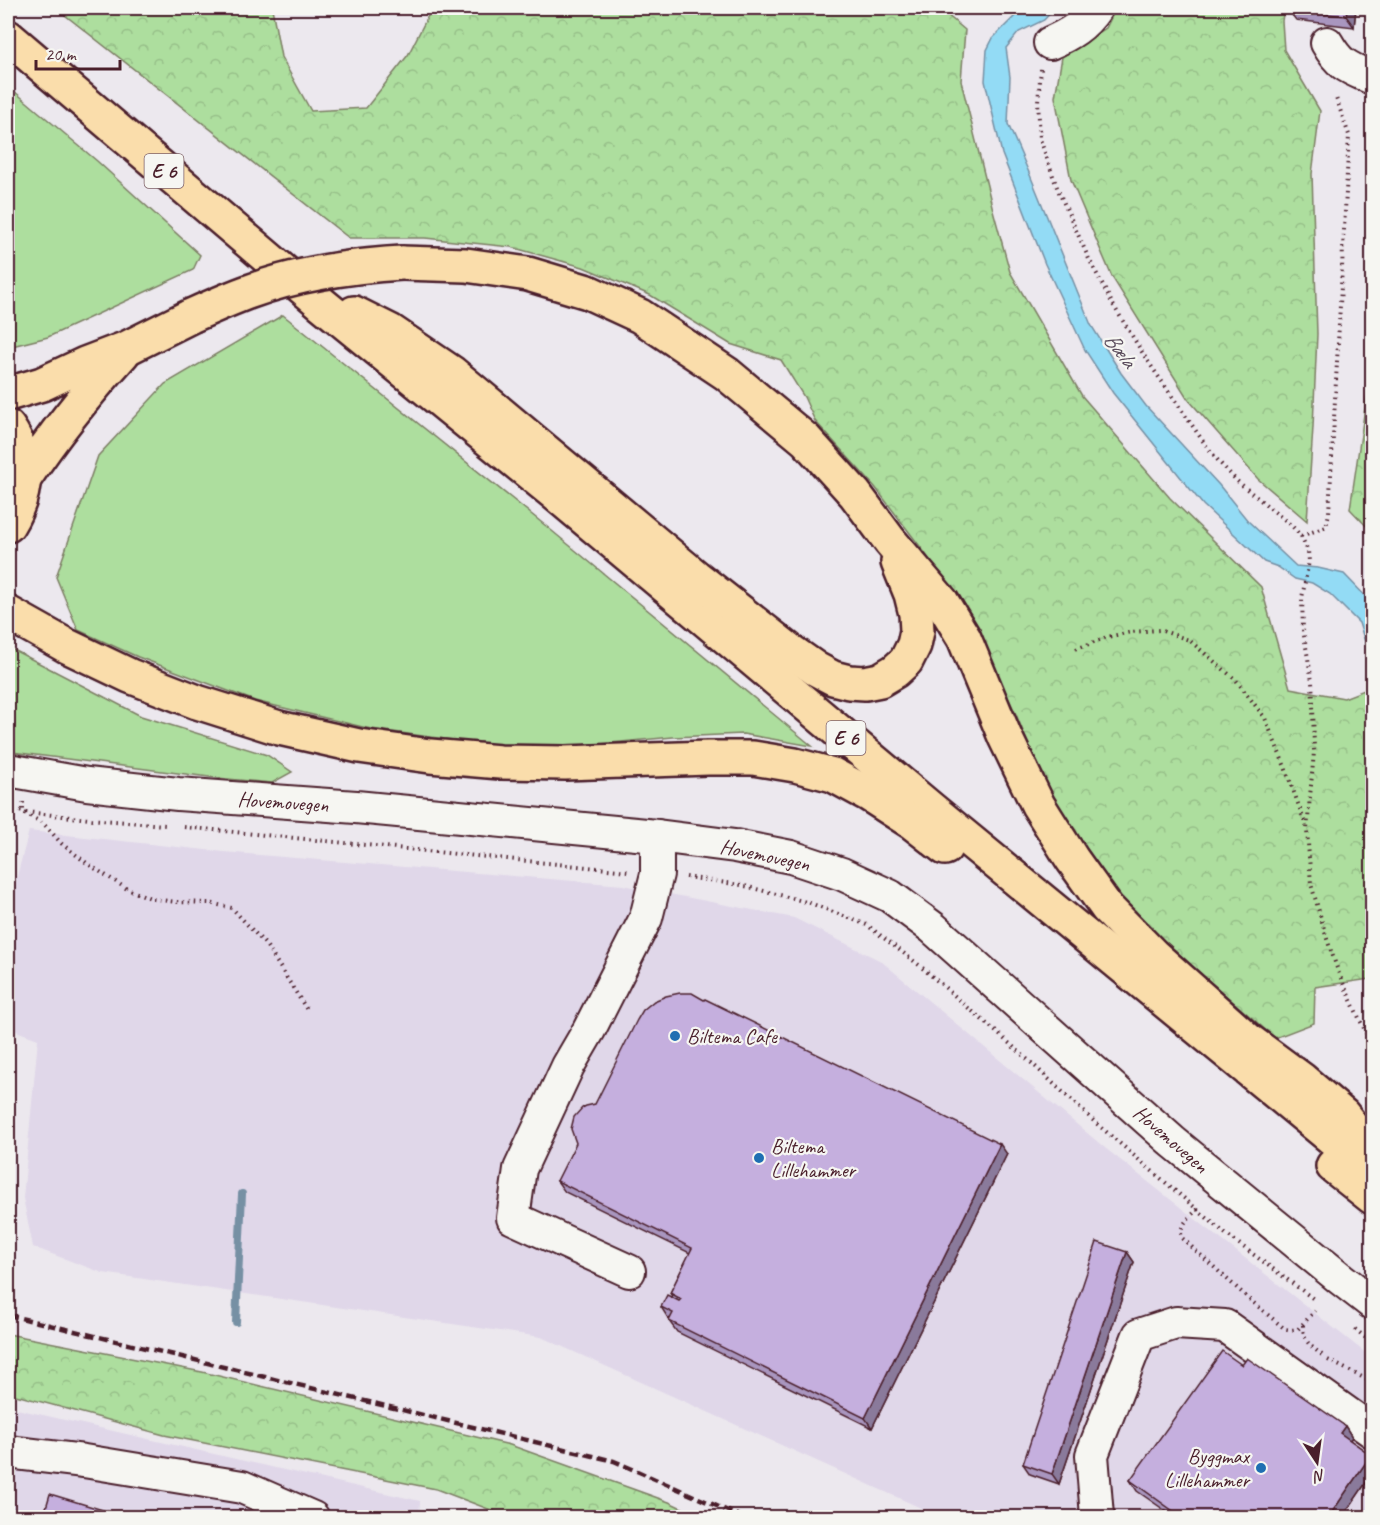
<svg xmlns="http://www.w3.org/2000/svg" width="1380" height="1525" font-family="Caveat,sans-serif">
	<style>
		.built { fill: #e0d7e9 }
		.green { fill: #adde9e; stroke: #7c7e64; stroke-width: 1.5 }
		.forest { fill: url(#forest-crowns); stroke: #7c7e64; stroke-width: 1.5 }
		.water { fill: #93dbf5; stroke: #7690a4; stroke-width: 1.5 }
		.lines { fill: none; stroke-linecap: round; stroke-linejoin: round }
		.stream { stroke: #7690a4; stroke-width: 8 }
		.minor-casing { stroke: #4a1f2b; stroke-width: 36 }
		.major-casing { stroke: #4a1f2b; stroke-width: 38 }
		.highway-casing { stroke: #4a1f2b; stroke-width: 38 }
		.path { stroke: #4a1f2b; stroke-width: 4; stroke-dasharray: 1.5 4.5; stroke-linecap: butt }
		.minor { stroke: #f6f6f2; stroke-width: 32 }
		.major { stroke: #faddab; stroke-width: 33 }
		.highway { stroke: #faddab; stroke-width: 33 }
		.rail { stroke: #4a1f2b; stroke-width: 4.5; stroke-dasharray: 9 4.5; stroke-linecap: butt }
		.highway-bridge-casing { stroke: #4a1f2b; stroke-width: 38; stroke-linecap: butt }
		.highway-bridge { stroke: #faddab; stroke-width: 33 }
		.wall { fill: #a996bf; stroke: #4a1f2b; stroke-width: 1.5 }
		.shaded-wall { fill: #8a7a9b; stroke: #4a1f2b; stroke-width: 1.5 }
		.building { fill: #c5afde; stroke: #4a1f2b; stroke-width: 1.5 }
		.poi-dot { fill: #1f6fb2; stroke: #f6f6f2; stroke-width: 2 }
		.labels { text-anchor: middle; dominant-baseline: central; stroke-width: 4.5; stroke-linejoin: round; paint-order: stroke }
		.shield { fill: #f6f6f2; stroke: #7e6067; stroke-width: 1.5 }
		.shield-label { font-size: 20px; font-weight: bold; fill: #4a1f2b }
		.street-label { font-size: 21px; fill: #4a1f2b; stroke: #f6f6f2 }
		.poi-label { font-size: 21px; fill: #4a1f2b; stroke: #f6f6f2; text-anchor: start }
		.water-label { font-size: 22px; font-style: italic; fill: #5c4e5e; stroke: #f6f6f2 }
	</style>
	<defs>
		<pattern id="forest-crowns" width="20" height="18" patternUnits="userSpaceOnUse" patternTransform="scale(1.5)"><rect width="20" height="18" fill="#adde9e"/><path d="M2 6a3 3 0 1 1 6 0M12 15a3 3 0 1 1 6 0" fill="none" stroke="#96be88"/></pattern>
	</defs>
	<rect width="100%" height="100%" fill="#ece8ee"/>
	<filter id="ink" filterUnits="userSpaceOnUse"><feTurbulence type="fractalNoise" baseFrequency=".0167" numOctaves="2"/><feDisplacementMap in="SourceGraphic" scale="12" xChannelSelector="R" yChannelSelector="G"/><feConvolveMatrix kernelMatrix="1 2 1 2 8 2 1 2 1" color-interpolation-filters="sRGB"/></filter>
	<g filter="url(#ink)">
		<g class="built">
			<polygon points="29,831 224,852 623,885 794,918 881,961 1105,1148 1372,1358 1372,1517 941,1517 541,1337 103,1273 33,1247 23,1198 38,1039 8,1028 8,910"/>
			<polygon points="8,1407 420,1501 419,1518 8,1518"/>
		</g>
		<g class="green">
			<polygon points="8,86 97,161 200,255 193,270 48,337 8,347"/>
			<polygon points="283,315 546,526 812,746 743,734 673,737 579,746 490,745 371,729 255,701 138,657 78,630 56,577 98,456 165,384"/>
			<polygon points="8,647 141,716 267,755 292,772 272,783 217,778 12,752 8,751"/>
		</g>
		<g class="forest">
			<polygon points="56,8 272,8 281,57 311,111 366,108 408,55 432,8 939,8 965,30 961,81 993,210 1010,272 1082,396 1170,498 1261,587 1290,688 1344,698 1372,687 1372,984 1370,979 1315,987 1314,1023 1275,1038 1157,936 1096,876 1073,838 1045,784 1015,712 977,631 925,553 875,487 815,421 804,397 781,360 730,344 650,295 583,267 511,247 425,238 349,238"/>
			<polygon points="1116,8 1284,8 1282,21 1284,50 1320,111 1312,174 1317,334 1313,427 1307,521 1258,479 1188,399 1112,277 1071,180 1055,97 1062,57 1106,28"/>
			<polygon points="1372,360 1372,532 1350,509"/>
			<polygon points="8,1334 202,1372 510,1445 669,1502 701,1517 509,1517 436,1489 164,1435 8,1393"/>
		</g>
		<polygon class="water" points="1023,8 1055,8 1044,20 1019,32 1006,48 1010,77 1008,124 1030,175 1091,325 1121,373 1146,406 1219,485 1248,521 1296,566 1318,568 1344,574 1372,603 1372,657 1367,648 1359,623 1330,594 1312,583 1295,579 1278,567 1264,562 1203,505 1113,393 1085,350 1045,264 1002,154 985,81 987,50 993,38"/>
		<g class="lines">
			<polyline class="stream" points="236,1322 242,1194"/>
			<defs>
				<g id="minor">
					<path d="M1050,43C1070,34 1084,26 1096,8"/>
					<path d="M1327,43C1340,66 1349,68 1372,78"/>
					<polyline points="8,770 87,784 178,794 356,807 657,836 735,846 791,857 842,874 890,896 933,928 1173,1142 1341,1279 1372,1303"/>
					<polyline points="629,1271 513,1218 520,1169 568,1066 589,1030 646,918 657,874 657,836"/>
					<polyline points="8,1452 84,1461 242,1487 313,1518"/>
					<polyline points="1099,1518 1097,1516 1092,1455 1139,1335 1176,1323 1225,1326 1372,1431"/>
				</g>
				<path id="major" d="M8,427C30,459 28,492 8,525"/>
				<g id="highway">
					<polyline points="8,37 322,304 553,492 931,809 1372,1171"/>
					<polyline points="402,263 466,265 528,274 588,292 640,316 727,374 806,440 855,494 890,541 942,602 964,638 1005,737 1038,805 1072,859 1107,908 1153,955 1248,1040 1301,1079 1343,1115 1372,1152"/>
					<polyline points="354,313 390,331 452,373 696,577 789,650 816,669 833,678 849,682 865,683 880,680 895,671 906,661 914,645 917,631 916,614 911,594 898,562"/>
					<polyline points="8,394 42,384 85,364 127,348 191,316"/>
					<path d="M24,479C54,434 86,394 123,353"/>
					<polyline points="8,613 65,645 130,676 197,702 279,728 359,746 430,756 500,762 565,763 708,758 753,758 795,765 833,775 868,794 913,823 945,848"/>
					<polyline points="1333,1166 1372,1197"/>
				</g>
			</defs>
			<use href="#minor" class="minor-casing"/>
			<use href="#major" class="major-casing"/>
			<use href="#highway" class="highway-casing"/>
			<g class="path">
				<polyline points="1041,69 1038,101 1040,139 1058,190 1089,259 1112,303 1145,357 1205,444 1220,463 1237,481 1292,526 1301,536 1308,551 1309,561 1302,598 1303,630 1312,681 1313,702 1314,752 1307,830 1311,884 1327,939 1339,974 1360,1020 1372,1045"/>
				<polyline points="1301,536 1326,527 1329,513 1349,135 1336,98 1337,95"/>
				<polyline points="1076,649 1107,637 1131,632 1160,630 1189,640 1236,680 1265,718 1285,767 1306,826"/>
				<polyline points="23,802 23,812 44,824 62,844 88,864 127,889 153,899 177,902 210,903 232,908 266,945 307,1010"/>
				<polyline points="8,810 89,819 165,825"/>
				<polyline points="184,827 628,871"/>
				<polyline points="686,877 741,885 780,895 810,903 867,925 919,965 956,997 1025,1057 1096,1123 1227,1235 1315,1300"/>
				<path d="M1198,1209C1189,1218 1178,1226 1182,1238L1249,1299L1285,1329L1291,1330L1298,1329L1315,1311"/>
				<path d="M1303,1325C1303,1342 1310,1345 1322,1355"/>
				<polyline points="1355,1329 1372,1343"/>
				<polyline points="1328,1360 1372,1382"/>
			</g>
			<use href="#minor" class="minor"/>
			<use href="#major" class="major"/>
			<use href="#highway" class="highway"/>
			<polyline class="rail" points="8,1315 614,1461 744,1518"/>
			<defs>
				<path id="highway-bridge" d="M191,316C211,307 231,298 251,291C300,273 351,266 402,263"/>
			</defs>
			<use href="#highway-bridge" class="highway-bridge-casing"/>
			<use href="#highway-bridge" class="highway-bridge"/>
		</g>
		<g class="wall">
			<polygon points="1356,8 1354,27 1296,20 1288,10"/>
			<polygon points="1007,1154 872,1428 677,1332 669,1321 671,1319 668,1318 661,1307 673,1298 670,1293 690,1253 565,1192 557,1181"/>
			<polygon points="1127,1252 1134,1262 1059,1484 1030,1474 1023,1464"/>
			<polygon points="1242,1365 1345,1426 1352,1437 1350,1440 1372,1456 1372,1474 1342,1518 1176,1518 1137,1491 1130,1480"/>
		</g>
		<g class="shaded-wall">
			<polygon points="1347,8 1356,8 1354,27 1346,16"/>
			<polygon points="1000,1144 1007,1154 872,1428 865,1418"/>
			<polygon points="1127,1252 1134,1262 1059,1484 1052,1474"/>
			<polygon points="1345,1426 1352,1437 1347,1443 1340,1433"/>
			<polygon points="1371,1455 1372,1456 1372,1474 1342,1518 1328,1518"/>
		</g>
		<g class="building">
			<polygon points="1288,8 1347,8 1346,16 1288,10"/>
			<polygon points="1372,153 1372,166 1368,154"/>
			<polygon points="680,993 692,993 704,1000 705,999 1000,1144 865,1418 669,1321 673,1313 661,1307 667,1295 679,1301 681,1299 670,1293 692,1248 557,1181 576,1143 571,1129 574,1117 582,1108 586,1106 595,1104 637,1020 643,1010 654,1001 666,996"/>
			<polygon points="1097,1242 1127,1252 1052,1474 1023,1464"/>
			<polygon points="1222,1351 1242,1365 1247,1358 1345,1426 1340,1433 1371,1455 1328,1518 1183,1518 1130,1480"/>
			<polygon points="50,1494 129,1518 43,1518"/>
		</g>
	</g>
	<g class="poi-dot">
		<circle cx="675" cy="1036" r="6"/>
		<circle cx="759" cy="1158" r="6"/>
		<circle cx="1261" cy="1468" r="6"/>
	</g>
	<g class="labels">
		<g class="shield">
			<rect x="144.5" y="154" width="39" height="34" rx="4.5"/>
			<rect x="826.5" y="721" width="39" height="34" rx="4.5"/>
		</g>
		<g class="shield-label">
			<text x="164" y="171">E 6</text>
			<text x="846" y="738">E 6</text>
		</g>
		<g class="street-label">
			<text transform="translate(283 802) rotate(4)">Hovemovegen</text>
			<text transform="translate(765 855) rotate(12)">Hovemovegen</text>
			<text transform="translate(1171 1139) rotate(41)">Hovemovegen</text>
		</g>
		<g class="poi-label">
			<text x="687" y="1036">Biltema Cafe</text>
			<text x="771" y="1146">Biltema<tspan x="771" dy="24">Lillehammer</tspan></text>
			<text x="1249" y="1456" text-anchor="end">Byggmax<tspan x="1249" dy="24">Lillehammer</tspan></text>
		</g>
		<g class="water-label">
			<text transform="translate(1120 350) rotate(52)">Bæla</text>
		</g>
	</g>
	<rect width="1380" height="1525" fill="none" stroke="#f6f6f2" stroke-width="30"/>
	<rect x="15" y="15" width="1350" height="1495" fill="none" stroke="#4a1f2b" stroke-width="2" filter="url(#ink)"/>
	<g transform="translate(1317 1462) rotate(167)" stroke="#f6f6f2" stroke-width="4.5" paint-order="stroke">
	<path d="M0-4.5L10 22L0 15L-10 22Z" fill="#4a1f2b"/>
	<text y="-9" font-size="16" font-weight="bold" text-anchor="middle" fill="#4a1f2b">N</text>
	</g>
	<path d="M36 60v9h84v-9" fill="none" stroke="#4a1f2b" stroke-width="3"/>
	<text x="45" y="60" font-size="18" fill="#4a1f2b" stroke="#f6f6f2" stroke-width="4.5" paint-order="stroke">20 m</text>
</svg>
